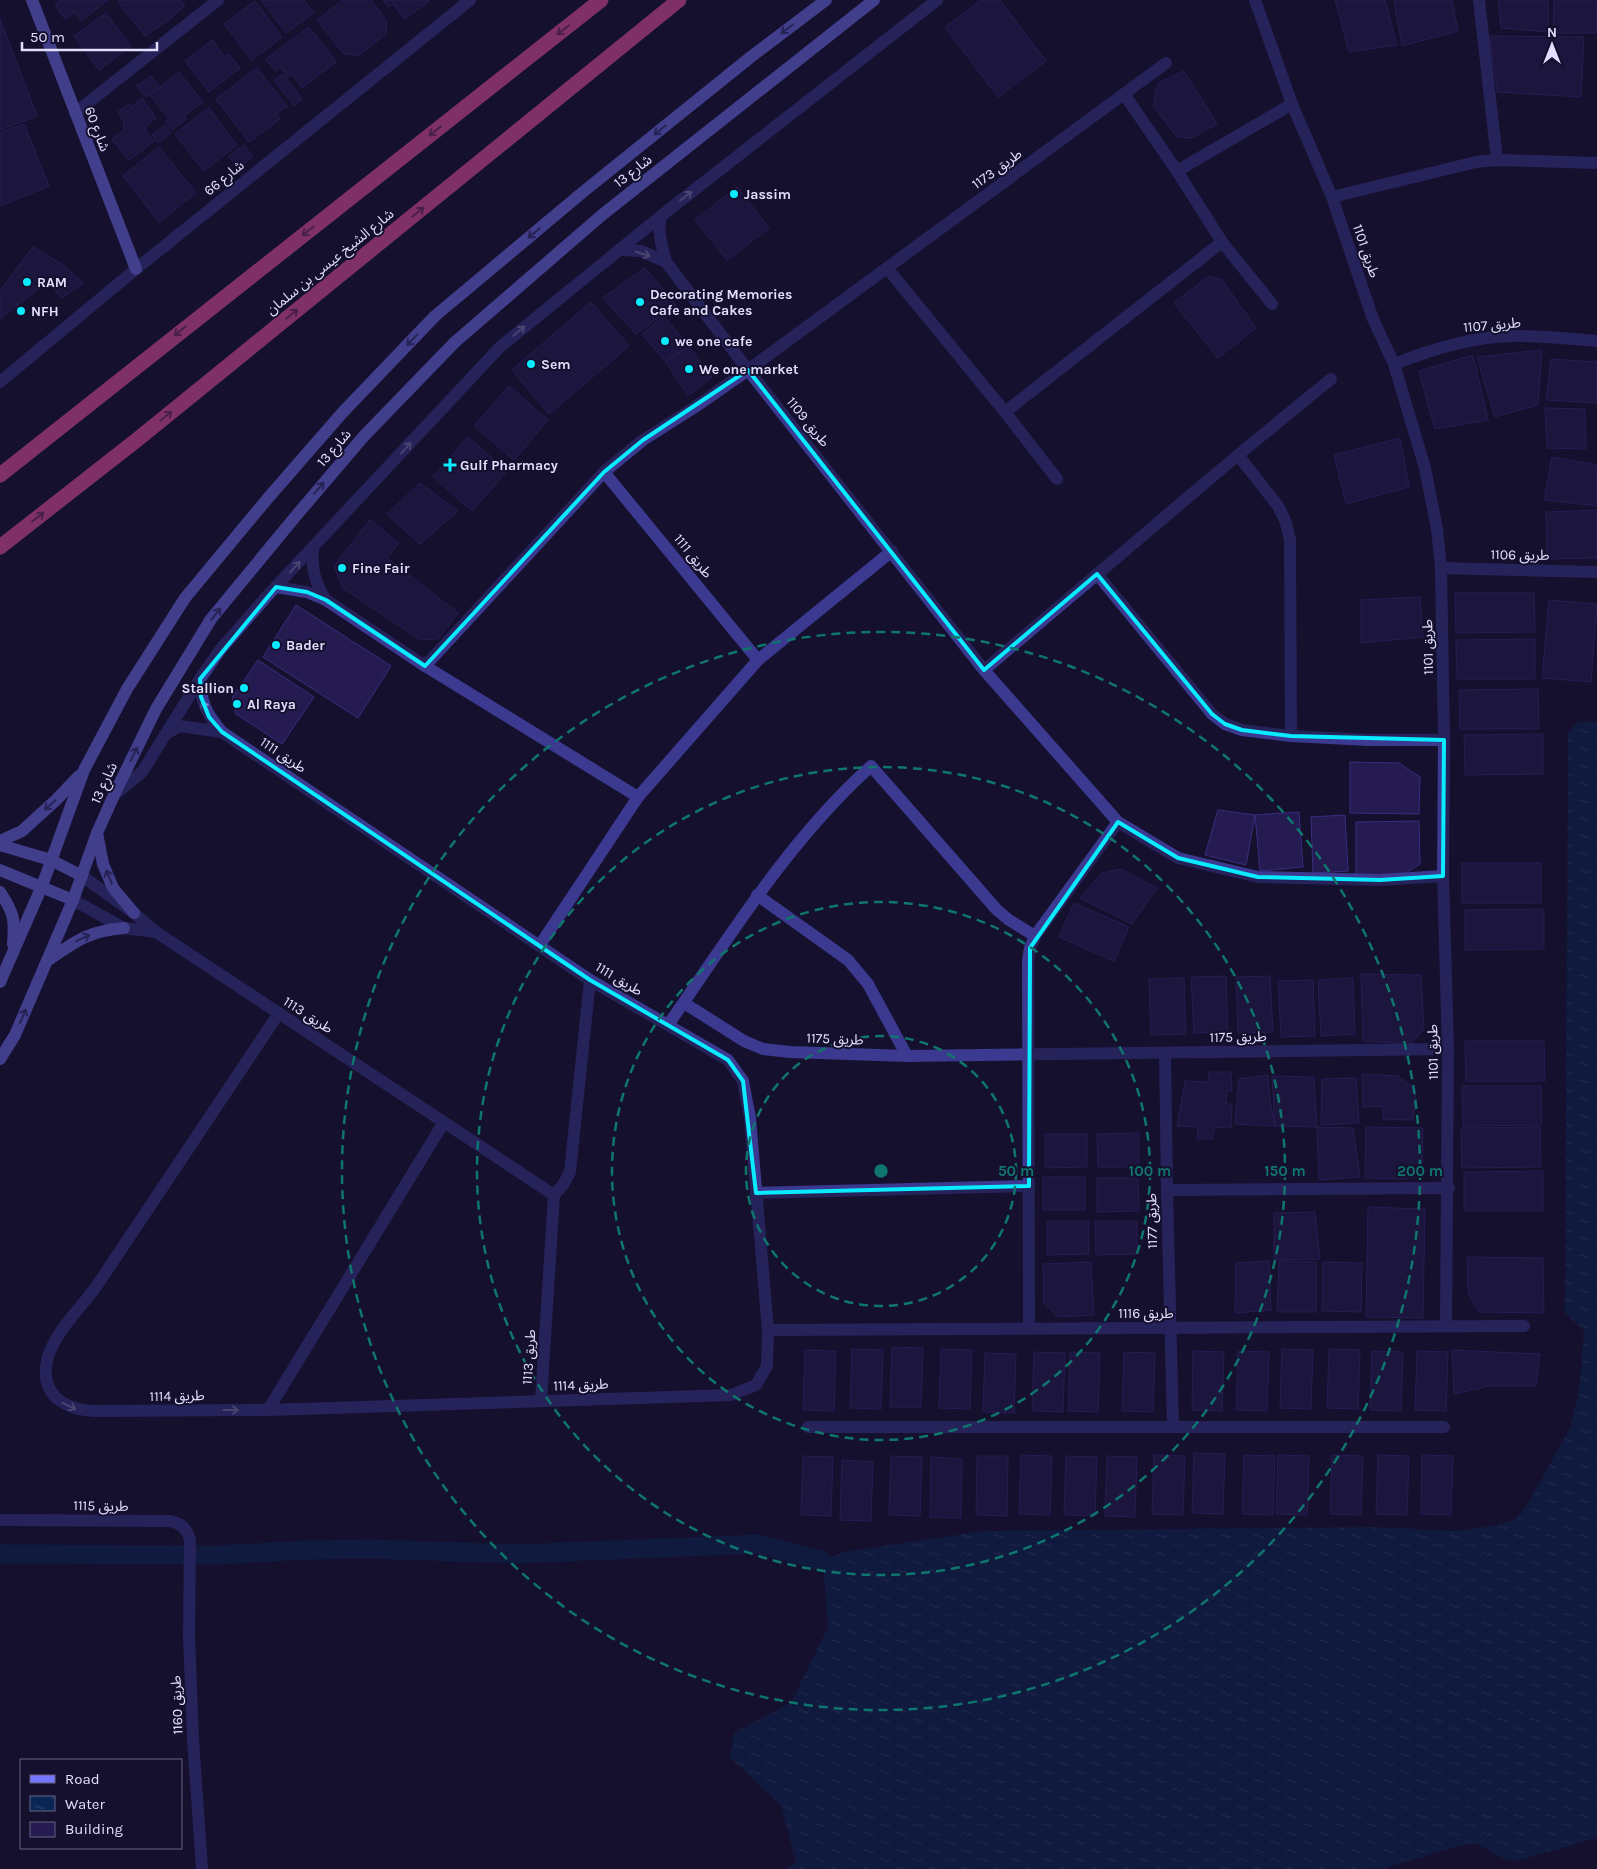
<svg xmlns="http://www.w3.org/2000/svg" width="1597" height="1869" font-family="Karla,'Noto Sans Arabic',sans-serif">
	<style>
		.water { fill: url(#water-ripples) }
		.lines { fill: none; stroke-linecap: round; stroke-linejoin: round }
		.canal { stroke: #0a2654; stroke-width: 19 }
		.building { fill: #251b51; stroke: #3b2c7e }
		.street { stroke: #3b3990; stroke-width: 12 }
		.secondary { stroke: #7675ff; stroke-width: 12 }
		.highway { stroke: #ff59ab; stroke-width: 15 }
		.oneway { stroke: #3c3882 }
		.oneway2 { stroke: #8a346c }
		.oneway3 { stroke: #8683c2 }
		.marked { fill: none; stroke: #0aebff; stroke-width: 4; stroke-linejoin: round }
		.ring { fill: none; stroke: #0f766e; stroke-width: 2.5; stroke-dasharray: 9 6 }
		.poi-dot { fill: #0aebff; stroke: #15102e; stroke-width: 2 }
		.labels { text-anchor: middle; dominant-baseline: central; stroke-width: 4; stroke-linejoin: round; paint-order: stroke }
		.street-label { font-size: 14px; fill: #e1deff; stroke: #15102e }
		.poi-label { font-size: 14px; font-weight: bold; fill: #e1deff; stroke: #15102e; text-anchor: start }
		.centre { fill: #0f766e; stroke: #15102e; stroke-width: 2.5 }
		.ring-label { font-size: 15px; text-anchor: middle; font-weight: bold; fill: #0f766e; stroke: #15102e; stroke-width: 4; stroke-linejoin: round; paint-order: stroke }
	</style>
	<defs>
		<pattern id="water-ripples" width="26" height="14" patternUnits="userSpaceOnUse" patternTransform="scale(1.25)"><rect width="26" height="14" fill="#0a2654"/><path d="M2 4q2-2 4 0t4 0M15 11q2-2 4 0t4 0" fill="none" stroke="#2d456e"/></pattern>
	</defs>
	<rect width="100%" height="100%" fill="#15102e"/>
	<polygon class="water" points="1579,721 1597,722 1597,1838 1517,1861 1502,1858 1476,1843 1459,1846 1381,1869 785,1869 796,1863 781,1805 730,1758 734,1733 791,1703 828,1627 823,1561 844,1552 984,1531 1370,1527 1458,1531 1498,1525 1516,1519 1529,1502 1571,1426 1580,1383 1584,1331 1565,1313 1568,732"/>
	<g class="lines">
		<polyline class="canal" points="0,1554 217,1555 309,1550 368,1549 516,1554 758,1544 823,1561"/>
	</g>
	<g class="building">
		<polygon points="61,0 108,0 81,21 74,12 65,19 55,5"/>
		<polygon points="121,0 180,0 185,6 172,16 173,17 145,36 118,2"/>
		<polygon points="261,0 304,0 314,13 286,33"/>
		<polygon points="343,0 371,0 387,21 386,34 358,56 343,53 317,20"/>
		<polygon points="383,0 430,0 405,19 393,4 388,7"/>
		<polygon points="981,0 1000,0 1046,61 998,97 945,27"/>
		<polygon points="1335,0 1385,0 1397,45 1349,52"/>
		<polygon points="1394,0 1452,0 1458,31 1402,46"/>
		<polygon points="1498,0 1548,0 1548,32 1501,28"/>
		<polygon points="1554,0 1597,0 1597,33 1553,33"/>
		<polygon points="255,1 282,37 252,60 224,24"/>
		<polygon points="106,13 131,46 99,70 74,36"/>
		<polygon points="0,19 37,116 0,130"/>
		<polygon points="309,27 336,62 302,88 292,74 288,77 280,67 275,71 266,59"/>
		<polygon points="1490,36 1584,37 1581,97 1497,92"/>
		<polygon points="212,40 225,57 229,54 240,68 209,92 185,61"/>
		<polygon points="257,68 287,106 276,114 280,119 249,142 216,99"/>
		<polygon points="1184,71 1217,124 1191,138 1177,137 1153,106 1158,83"/>
		<polygon points="179,72 203,102 184,116 186,119 172,130 165,121 169,119 150,95"/>
		<polygon points="283,74 302,99 294,106 274,80"/>
		<polygon points="151,76 159,86 146,97 137,86"/>
		<polygon points="142,98 156,118 147,125 146,131 154,141 129,160 112,139 124,130 124,121 118,112 129,104 131,107"/>
		<polygon points="209,108 237,145 204,171 175,134"/>
		<polygon points="24,124 49,186 0,206 0,133"/>
		<polygon points="165,125 171,133 158,143 152,135"/>
		<polygon points="244,145 253,157 238,168 229,156"/>
		<polygon points="159,147 196,193 159,222 123,176"/>
		<polygon points="737,187 769,228 727,260 695,220"/>
		<polygon points="33,247 63,265 83,283 62,298 47,282 0,319 0,291"/>
		<polygon points="645,268 676,305 636,334 603,298"/>
		<polygon points="1209,276 1222,280 1256,328 1218,358 1174,303"/>
		<polygon points="591,302 629,346 549,414 512,370"/>
		<polygon points="664,316 689,347 665,361 642,334"/>
		<polygon points="689,347 712,377 688,396 666,362"/>
		<polygon points="1542,350 1538,405 1495,417 1477,357"/>
		<polygon points="1473,355 1488,420 1435,429 1419,371"/>
		<polygon points="1551,359 1597,362 1597,403 1546,400"/>
		<polygon points="509,386 548,420 514,460 474,426"/>
		<polygon points="1545,408 1585,409 1586,449 1547,448"/>
		<polygon points="468,437 507,471 472,511 433,477"/>
		<polygon points="1400,438 1409,487 1346,504 1334,455"/>
		<polygon points="1552,457 1597,465 1597,506 1544,500"/>
		<polygon points="420,483 458,511 420,544 387,514"/>
		<polygon points="1597,510 1597,558 1547,559 1546,512"/>
		<polygon points="370,520 399,543 387,558 458,613 438,639 420,640 343,588 334,566"/>
		<polygon points="1455,593 1534,593 1535,632 1456,633"/>
		<polygon points="1420,597 1423,637 1361,643 1361,600"/>
		<polygon points="1549,600 1597,604 1591,682 1542,678"/>
		<polygon points="296,605 391,666 358,718 263,657"/>
		<polygon points="1535,639 1535,679 1457,679 1456,640"/>
		<polygon points="258,660 314,697 282,744 236,714 232,698"/>
		<polygon points="1538,689 1539,729 1460,729 1459,690"/>
		<polygon points="1543,734 1543,774 1465,775 1464,735"/>
		<polygon points="1350,762 1399,763 1420,777 1419,814 1350,813"/>
		<polygon points="1218,810 1255,815 1246,865 1205,855"/>
		<polygon points="1299,812 1303,867 1260,871 1255,815"/>
		<polygon points="1345,815 1348,871 1313,873 1311,817"/>
		<polygon points="1419,821 1420,864 1404,874 1356,875 1356,822"/>
		<rect x="1462" y="863" width="79" height="40"/>
		<polygon points="1121,869 1157,888 1132,924 1080,898 1102,873"/>
		<polygon points="1074,903 1129,927 1114,961 1059,937"/>
		<polygon points="1544,909 1544,949 1465,950 1465,910"/>
		<polygon points="1361,974 1421,975 1424,1029 1411,1044 1363,1041"/>
		<polygon points="1226,976 1228,1032 1194,1033 1191,977"/>
		<polygon points="1270,976 1273,1032 1238,1033 1236,977"/>
		<polygon points="1184,978 1186,1034 1151,1035 1149,979"/>
		<polygon points="1353,978 1355,1034 1321,1036 1318,980"/>
		<polygon points="1313,980 1315,1036 1281,1037 1278,981"/>
		<polygon points="1465,1041 1544,1041 1545,1081 1466,1081"/>
		<polygon points="1209,1072 1231,1072 1232,1091 1227,1092 1226,1104 1232,1104 1231,1128 1215,1127 1212,1139 1197,1139 1198,1127 1177,1126 1185,1081 1208,1082"/>
		<polygon points="1362,1074 1398,1076 1416,1090 1413,1120 1383,1119 1383,1106 1363,1107"/>
		<polygon points="1268,1075 1270,1101 1275,1126 1235,1124 1239,1079"/>
		<polygon points="1272,1076 1314,1077 1317,1127 1275,1126"/>
		<polygon points="1356,1078 1359,1123 1321,1125 1322,1079"/>
		<polygon points="1462,1086 1541,1086 1542,1125 1463,1126"/>
		<polygon points="1317,1127 1353,1128 1360,1177 1319,1180"/>
		<polygon points="1366,1127 1423,1128 1422,1168 1408,1179 1365,1178"/>
		<polygon points="1540,1127 1541,1167 1462,1168 1461,1128"/>
		<polygon points="1139,1133 1139,1167 1098,1167 1097,1134"/>
		<polygon points="1045,1134 1087,1134 1087,1167 1045,1168"/>
		<polygon points="1543,1171 1543,1211 1464,1211 1464,1172"/>
		<rect x="1043" y="1177" width="42" height="33"/>
		<polygon points="1097,1178 1138,1178 1139,1211 1097,1212"/>
		<polygon points="1368,1207 1425,1209 1423,1318 1366,1317"/>
		<polygon points="1315,1212 1320,1259 1274,1260 1274,1213"/>
		<polygon points="1047,1221 1089,1221 1089,1254 1047,1255"/>
		<polygon points="1095,1221 1137,1221 1137,1254 1096,1255"/>
		<polygon points="1467,1257 1543,1258 1544,1313 1479,1312 1468,1293"/>
		<polygon points="1269,1261 1271,1310 1235,1313 1236,1263"/>
		<polygon points="1279,1261 1316,1262 1316,1312 1277,1312"/>
		<polygon points="1091,1262 1094,1315 1058,1317 1044,1303 1043,1264"/>
		<polygon points="1323,1262 1362,1263 1361,1312 1322,1311"/>
		<polygon points="892,1347 923,1348 921,1407 890,1407"/>
		<polygon points="852,1349 883,1350 881,1409 850,1408"/>
		<polygon points="941,1349 972,1350 970,1409 939,1408"/>
		<polygon points="1282,1349 1313,1350 1311,1409 1280,1408"/>
		<polygon points="1329,1349 1360,1350 1358,1409 1327,1408"/>
		<polygon points="805,1350 836,1351 834,1411 803,1410"/>
		<polygon points="1452,1350 1540,1354 1536,1386 1489,1386 1454,1394"/>
		<polygon points="1193,1351 1224,1352 1222,1411 1192,1410"/>
		<polygon points="1238,1351 1269,1352 1267,1411 1236,1410"/>
		<polygon points="1372,1351 1403,1352 1401,1411 1370,1410"/>
		<polygon points="1417,1351 1448,1352 1446,1411 1415,1410"/>
		<polygon points="1034,1352 1065,1353 1063,1412 1032,1411"/>
		<polygon points="1070,1352 1100,1353 1098,1412 1068,1411"/>
		<polygon points="1124,1352 1155,1353 1153,1412 1122,1411"/>
		<polygon points="985,1353 1016,1354 1014,1413 983,1412"/>
		<polygon points="1194,1453 1225,1454 1223,1514 1192,1513"/>
		<polygon points="1021,1455 1052,1456 1050,1515 1019,1514"/>
		<polygon points="1154,1455 1185,1456 1183,1515 1152,1514"/>
		<polygon points="1244,1455 1275,1456 1273,1515 1242,1514"/>
		<polygon points="1278,1455 1309,1456 1307,1515 1276,1514"/>
		<polygon points="1332,1455 1363,1456 1361,1515 1330,1514"/>
		<polygon points="1378,1455 1409,1456 1407,1515 1376,1514"/>
		<polygon points="1422,1455 1453,1456 1451,1515 1421,1514"/>
		<polygon points="803,1456 833,1457 831,1516 801,1515"/>
		<polygon points="891,1456 922,1457 920,1516 889,1515"/>
		<polygon points="977,1456 1008,1456 1007,1516 976,1515"/>
		<polygon points="1066,1456 1097,1457 1095,1516 1064,1515"/>
		<polygon points="1107,1456 1137,1457 1135,1517 1105,1516"/>
		<polygon points="931,1457 962,1459 961,1518 930,1517"/>
		<polygon points="842,1460 873,1462 871,1521 840,1520"/>
	</g>
	<g class="lines">
		<g class="street">
			<polyline points="1255,0 1292,104 1332,197 1373,319 1394,364 1425,468 1437,529 1441,568 1444,740 1443,876 1448,1049 1446,1326"/>
			<polyline points="1479,0 1497,160"/>
			<polyline points="1124,94 1177,171 1222,242 1272,304"/>
			<polyline points="75,113 218,0"/>
			<polyline points="1177,171 1292,104"/>
			<polyline points="1332,197 1476,162 1497,160 1597,163"/>
			<path d="M661,216C657,232 662,247 666,262L748,370L984,670L1118,822L1178,858L1258,877L1380,880L1443,876"/>
			<polyline points="619,250 641,251 666,262"/>
			<polyline points="887,268 1005,412 1057,479"/>
			<path d="M1394,364C1433,349 1474,336 1517,336C1543,336 1570,339 1597,341"/>
			<polyline points="0,382 136,269 470,0"/>
			<polyline points="1005,412 1222,242"/>
			<polyline points="1238,455 1278,506 1285,520 1290,539 1291,736"/>
			<polyline points="604,472 758,660"/>
			<path d="M313,548C311,568 315,583 326,600"/>
			<polyline points="1441,568 1597,572"/>
			<polyline points="1097,574 1212,714 1225,724 1242,730 1291,736 1368,740 1444,740"/>
			<polyline points="276,587 307,592 326,600 425,666 638,797"/>
			<polyline points="425,666 604,472 643,440 695,407 748,370 1166,63"/>
			<polyline points="984,670 1238,455 1331,379"/>
			<path d="M200,679C201,704 207,714 222,732L590,980L728,1060L743,1081L750,1118L768,1330L767,1366L756,1385L731,1395L268,1410L95,1411C68,1410 43,1398 46,1367C49,1336 81,1309 98,1284C158,1194 218,1104 279,1013"/>
			<polyline points="168,733 179,726 222,732"/>
			<polyline points="114,795 142,772 200,679 220,650 268,595 500,347 661,216 937,0"/>
			<polyline points="82,876 134,913 156,932 554,1195"/>
			<polyline points="757,895 848,960 868,984 907,1056"/>
			<polyline points="73,900 124,928 156,932"/>
			<polyline points="540,945 638,797 758,660 892,551"/>
			<polyline points="684,1003 744,1041 763,1049 790,1052 907,1056 1448,1049"/>
			<path d="M668,1025C731,935 788,841 871,766L997,910L1009,920L1035,936"/>
			<polyline points="1165,1053 1167,1190 1173,1427"/>
			<polyline points="1167,1190 1449,1188"/>
			<polyline points="756,1193 1029,1186"/>
			<polyline points="1029,1328 1028,961 1030,948 1035,936 1118,822"/>
			<polyline points="768,1330 1524,1326"/>
			<polyline points="541,1401 554,1195 563,1185 570,1172 590,980"/>
			<polyline points="268,1410 444,1122"/>
			<polyline points="808,1427 1444,1427"/>
			<path d="M0,1520L169,1521C181,1523 187,1528 190,1540L189,1637L193,1739L202,1869"/>
		</g>
		<g class="secondary">
			<polyline points="32,0 136,269"/>
			<polyline points="97,833 103,864 113,888 134,913"/>
			<polyline points="0,841 22,831 56,800 79,776"/>
			<polyline points="0,845 51,860 82,876"/>
			<polyline points="0,870 73,900"/>
			<path d="M0,892C14,913 15,919 13,944"/>
			<path d="M47,961C76,941 88,931 124,928"/>
			<polyline points="0,982 42,886 84,770 127,689 185,598 268,498 343,412 435,316 583,192 752,56 826,0"/>
			<polyline points="0,1059 15,1035 73,900 97,833 114,795 156,709 211,619 295,517 364,436 455,342 602,215 874,0"/>
		</g>
		<g class="highway">
			<polyline points="0,475 601,0"/>
			<polyline points="0,547 138,439 679,0"/>
		</g>
	</g>
	<defs><path id="oneway-shaft" d="M-6 0H5M1.5-3L5.5 0L1.5 3" fill="none" stroke-width="1.6" stroke-linecap="round" stroke-linejoin="round" transform="scale(1.25)"/></defs>
	<g class="oneway">
		<use href="#oneway-shaft" transform="translate(787 29) rotate(143)"/>
		<use href="#oneway-shaft" transform="translate(660 130) rotate(141)"/>
		<use href="#oneway-shaft" transform="translate(534 233) rotate(140)"/>
		<use href="#oneway-shaft" transform="translate(412 340) rotate(134)"/>
		<use href="#oneway-shaft" transform="translate(319 488) rotate(-49)"/>
		<use href="#oneway-shaft" transform="translate(216 614) rotate(-51)"/>
		<use href="#oneway-shaft" transform="translate(134 754) rotate(-64)"/>
		<use href="#oneway-shaft" transform="translate(50 805) rotate(138)"/>
		<use href="#oneway-shaft" transform="translate(109 877) rotate(-113)"/>
		<use href="#oneway-shaft" transform="translate(83 938) rotate(-25)"/>
		<use href="#oneway-shaft" transform="translate(23 1016) rotate(-66)"/>
	</g>
	<g class="oneway2">
		<use href="#oneway-shaft" transform="translate(563 30) rotate(142)"/>
		<use href="#oneway-shaft" transform="translate(435 131) rotate(142)"/>
		<use href="#oneway-shaft" transform="translate(418 212) rotate(-39)"/>
		<use href="#oneway-shaft" transform="translate(308 231) rotate(142)"/>
		<use href="#oneway-shaft" transform="translate(292 314) rotate(-39)"/>
		<use href="#oneway-shaft" transform="translate(180 331) rotate(142)"/>
		<use href="#oneway-shaft" transform="translate(166 416) rotate(-39)"/>
		<use href="#oneway-shaft" transform="translate(38 517) rotate(-38)"/>
	</g>
	<g class="oneway3">
		<use href="#oneway-shaft" transform="translate(686 196) rotate(-38)"/>
		<use href="#oneway-shaft" transform="translate(643 254) rotate(17)"/>
		<use href="#oneway-shaft" transform="translate(519 331) rotate(-40)"/>
		<use href="#oneway-shaft" transform="translate(406 448) rotate(-48)"/>
		<use href="#oneway-shaft" transform="translate(295 567) rotate(-47)"/>
		<use href="#oneway-shaft" transform="translate(205 708) rotate(-113)"/>
		<use href="#oneway-shaft" transform="translate(69 1406) rotate(26)"/>
		<use href="#oneway-shaft" transform="translate(231 1410)"/>
	</g>
	<path d="M0 0H1597V1869H0ZM748,370L984,670L1097,574L1212,714L1225,724L1242,730L1291,736L1444,740L1443,876L1380,880L1258,877L1178,858L1118,822L1030,948L1029,1186L756,1193L743,1081L728,1060L590,980L222,732L209,717L201,697L200,679L276,587L307,592L326,600L425,666L604,472L643,440Z" fill="#15102e" fill-opacity=".55" fill-rule="evenodd"/>
	<path class="marked" d="M748,370L984,670L1097,574L1212,714L1225,724L1242,730L1291,736L1444,740L1443,876L1380,880L1258,877L1178,858L1118,822L1030,948L1029,1186L756,1193L743,1081L728,1060L590,980L222,732L209,717L201,697L200,679L276,587L307,592L326,600L425,666L604,472L643,440Z"/>
	<g class="ring">
		<circle cx="881" cy="1171" r="135"/>
		<circle cx="881" cy="1171" r="269"/>
		<circle cx="881" cy="1171" r="404"/>
		<circle cx="881" cy="1171" r="539"/>
	</g>
	<g class="poi-dot">
		<circle cx="734" cy="194" r="5"/>
		<circle cx="27" cy="282" r="5"/>
		<circle cx="640" cy="302" r="5"/>
		<circle cx="21" cy="311" r="5"/>
		<circle cx="665" cy="341" r="5"/>
		<circle cx="531" cy="364" r="5"/>
		<circle cx="689" cy="369" r="5"/>
		<path d="M447.5 457.5h5v5h5v5h-5v5h-5v-5h-5v-5h5z"/>
		<circle cx="342" cy="568" r="5"/>
		<circle cx="276" cy="645" r="5"/>
		<circle cx="244" cy="688" r="5"/>
		<circle cx="237" cy="704" r="5"/>
	</g>
	<g class="labels">
		<g class="street-label">
			<text transform="translate(97 129) rotate(69)">شارع 60</text>
			<text transform="translate(997 169) rotate(-36)">طريق 1173</text>
			<text transform="translate(633 171) rotate(-38)">شارع 13</text>
			<text transform="translate(224 178) rotate(-39)">شارع 66</text>
			<text transform="translate(1366 251) rotate(71)">طريق 1101</text>
			<text transform="translate(330 262) rotate(-39)">شارع الشيخ عيسى بن سلمان</text>
			<text transform="translate(1492 325) rotate(-5)">طريق 1107</text>
			<text transform="translate(808 422) rotate(51)">طريق 1109</text>
			<text transform="translate(334 448) rotate(-49)">شارع 13</text>
			<text transform="translate(1520 555) rotate(1)">طريق 1106</text>
			<text transform="translate(693 556) rotate(51)">طريق 1111</text>
			<text transform="translate(1428 647) rotate(-91)">طريق 1101</text>
			<text transform="translate(283 755) rotate(34)">طريق 1111</text>
			<text transform="translate(104 783) rotate(-65)">شارع 13</text>
			<text transform="translate(619 979) rotate(31)">طريق 1111</text>
			<text transform="translate(308 1015) rotate(33)">طريق 1113</text>
			<text transform="translate(1238 1037) rotate(-1)">طريق 1175</text>
			<text transform="translate(835 1039) rotate(2)">طريق 1175</text>
			<text transform="translate(1433 1052) rotate(-91)">طريق 1101</text>
			<text transform="translate(1152 1221) rotate(-91)">طريق 1177</text>
			<text x="1146" y="1313">طريق 1116</text>
			<text transform="translate(529 1357) rotate(-86)">طريق 1113</text>
			<text transform="translate(581 1385) rotate(-2)">طريق 1114</text>
			<text transform="translate(177 1396) rotate(-1)">طريق 1114</text>
			<text transform="translate(101 1506) rotate(1)">طريق 1115</text>
			<text transform="translate(177 1705) rotate(-92)">طريق 1160</text>
		</g>
		<g class="poi-label">
			<text x="744" y="194">Jassim</text>
			<text x="37" y="282">RAM</text>
			<text x="650" y="294">Decorating Memories<tspan x="650" dy="16">Cafe and Cakes</tspan></text>
			<text x="31" y="311">NFH</text>
			<text x="675" y="341">we one cafe</text>
			<text x="541" y="364">Sem</text>
			<text x="699" y="369">We one market</text>
			<text x="460" y="465">Gulf Pharmacy</text>
			<text x="352" y="568">Fine Fair</text>
			<text x="286" y="645">Bader</text>
			<text x="234" y="688" text-anchor="end">Stallion</text>
			<text x="247" y="704">Al Raya</text>
		</g>
	</g>
	<circle cx="881" cy="1171" r="8" class="centre"/>
	<g class="ring-label">
		<text x="1016" y="1176">50 m</text>
		<text x="1150" y="1176">100 m</text>
		<text x="1285" y="1176">150 m</text>
		<text x="1420" y="1176">200 m</text>
	</g>
	<rect x="20" y="1759" width="162" height="90" fill="#15102e" stroke="#676282"/>
	<rect x="30" y="1775" width="25" height="8" fill="#7675ff" stroke="#676282"/>
	<text x="65" y="1784" font-size="15" fill="#e1deff">Road</text>
	<rect x="30" y="1796" width="25" height="15" fill="url(#water-ripples)" stroke="#676282"/>
	<text x="65" y="1809" font-size="15" fill="#e1deff">Water</text>
	<rect x="30" y="1822" width="25" height="15" fill="#251b51" stroke="#676282"/>
	<text x="65" y="1834" font-size="15" fill="#e1deff">Building</text>
	<g transform="translate(1552 45)" stroke="#15102e" stroke-width="4" paint-order="stroke">
	<path d="M0-4L9 19L0 12L-9 19Z" fill="#e1deff"/>
	<text y="-8" font-size="14" font-weight="bold" text-anchor="middle" fill="#e1deff">N</text>
	</g>
	<path d="M22 42v8h135v-8" fill="none" stroke="#e1deff" stroke-width="2.5"/>
	<text x="30" y="42" font-size="15" fill="#e1deff" stroke="#15102e" stroke-width="4" paint-order="stroke">50 m</text>
</svg>
